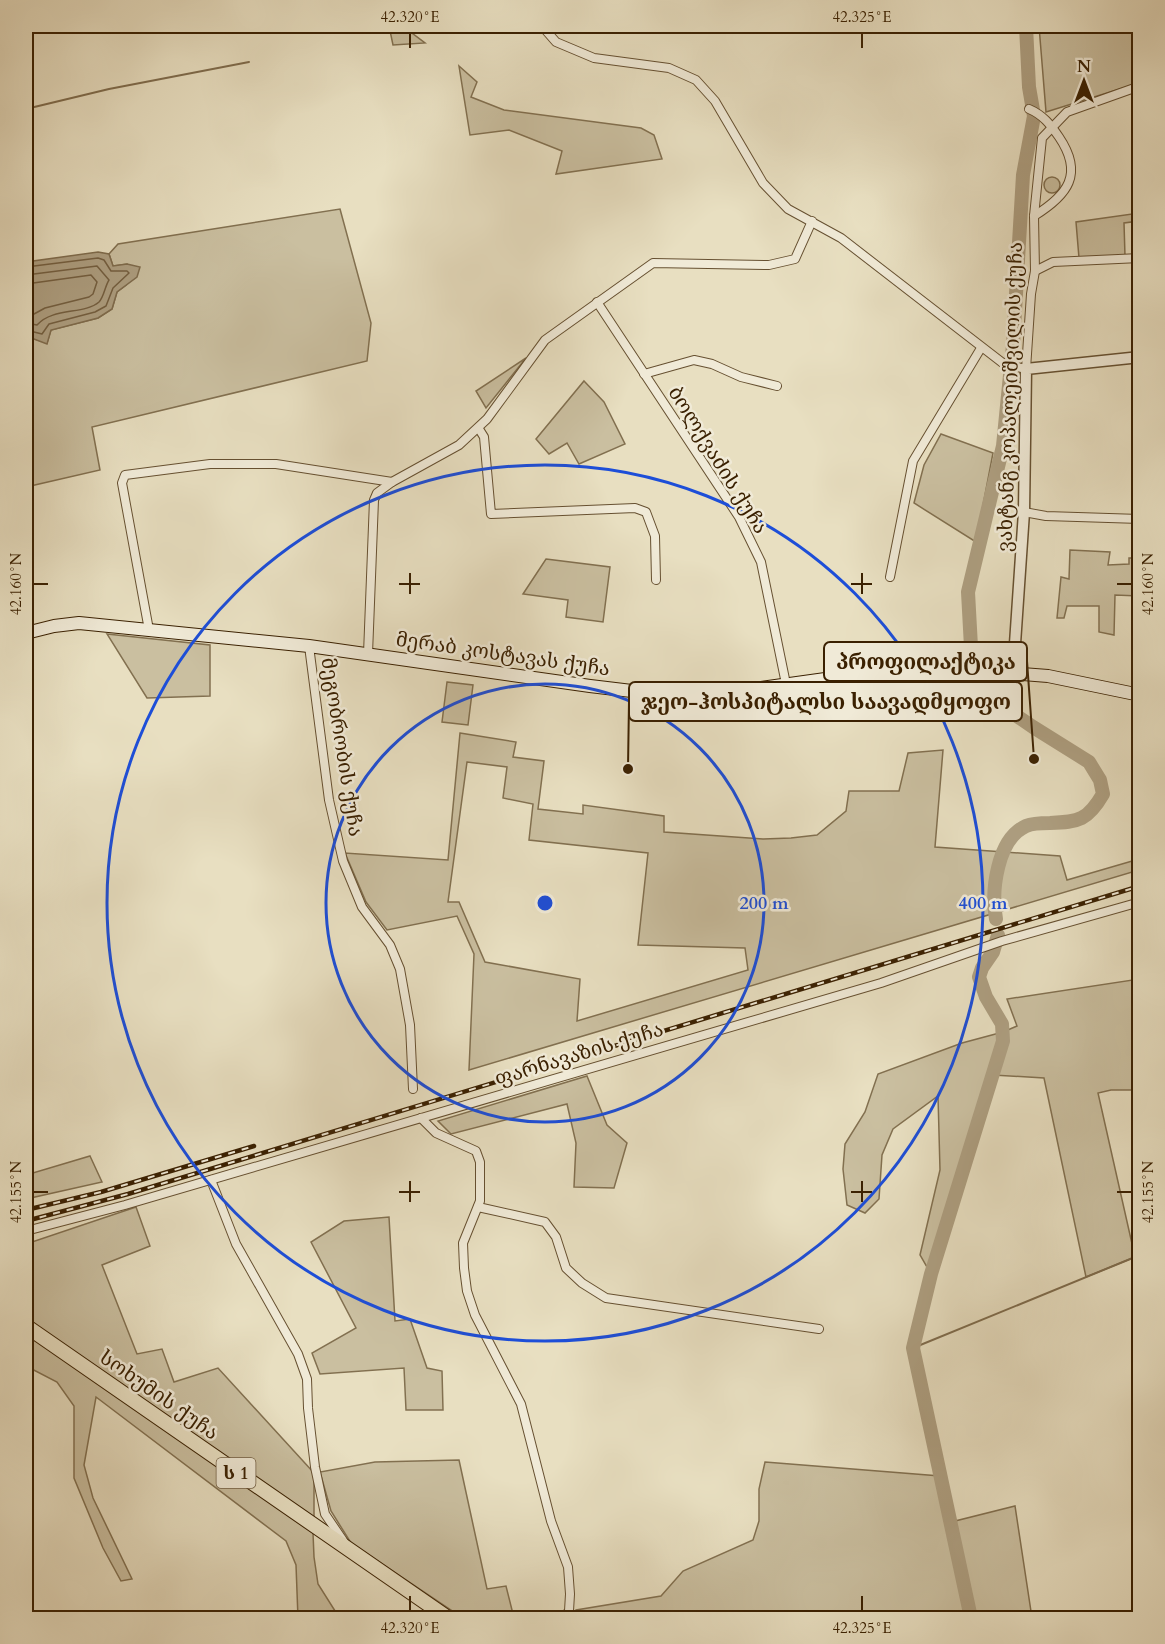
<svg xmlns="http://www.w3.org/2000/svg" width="1165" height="1644" font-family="Cardo,'Noto Serif Georgian',serif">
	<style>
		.green { fill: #cabfa0; stroke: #827050; stroke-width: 1.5; fill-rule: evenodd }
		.water { fill: #ad9e80; stroke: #7f6c4d; stroke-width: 1.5 }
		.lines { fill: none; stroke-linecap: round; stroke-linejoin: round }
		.shore { stroke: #745f40; stroke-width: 1.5 }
		.stream { stroke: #7f6c4d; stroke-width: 2 }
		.river { stroke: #ad9e80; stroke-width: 14 }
		.minor-casing { stroke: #665031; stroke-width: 10 }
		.tertiary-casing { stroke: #665031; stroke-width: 13 }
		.secondary-casing { stroke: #3a2001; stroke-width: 14 }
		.trunk-casing { stroke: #3a2001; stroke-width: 16 }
		.minor { stroke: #f0ead7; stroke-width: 8 }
		.tertiary { stroke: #f0ead7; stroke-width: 10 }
		.secondary { stroke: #f0ead7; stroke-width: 12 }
		.trunk { stroke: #e8dfc1; stroke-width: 14 }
		.rail-casing { stroke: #3a2001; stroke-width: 4.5 }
		.rail { stroke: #f0ead7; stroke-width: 2; stroke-dasharray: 7; stroke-linecap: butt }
		.ticks { fill: none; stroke: #3a2001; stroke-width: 2 }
		.ring { fill: none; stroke: #1d4ed8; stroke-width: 3 }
		.labels { text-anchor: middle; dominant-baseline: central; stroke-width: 5; stroke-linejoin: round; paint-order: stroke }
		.shield { fill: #f0ead7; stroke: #715d41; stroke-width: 1.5 }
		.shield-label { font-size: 18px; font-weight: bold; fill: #3a2001 }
		.street-label { font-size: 20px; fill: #3a2001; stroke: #f0ead7 }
		.centre { fill: #1d4ed8; stroke: #f0ead7; stroke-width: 3 }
		.ring-label { font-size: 18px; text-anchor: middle; font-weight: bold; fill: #1d4ed8; stroke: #f0ead7; stroke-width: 5; stroke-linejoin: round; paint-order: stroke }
		.leader { fill: none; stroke: #3a2001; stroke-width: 2 }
		.callout-dot { fill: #3a2001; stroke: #f0ead7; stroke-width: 2 }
		.callout { fill: #f0ead7; stroke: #3a2001; stroke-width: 2 }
		.callout-label { font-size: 21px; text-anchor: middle; font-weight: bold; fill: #3a2001 }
		.neatline { fill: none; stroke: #3a2001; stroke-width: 2 }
		.ticks-label { font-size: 15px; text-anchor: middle; fill: #3a2001 }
	</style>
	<rect width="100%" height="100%" fill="#e8dfc1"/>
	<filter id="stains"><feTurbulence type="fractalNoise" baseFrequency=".00333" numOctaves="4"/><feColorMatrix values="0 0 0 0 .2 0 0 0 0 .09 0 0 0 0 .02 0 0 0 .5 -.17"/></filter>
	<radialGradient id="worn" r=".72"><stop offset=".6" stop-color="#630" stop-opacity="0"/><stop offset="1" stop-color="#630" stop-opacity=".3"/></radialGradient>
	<g class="green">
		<polygon points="389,26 410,26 408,30 425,43 393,45"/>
		<polygon points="1039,26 1139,26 1139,83 1046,112"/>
		<polygon points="459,66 477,82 471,97 504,110 641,128 654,135 662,159 556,174 562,151 509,130 470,135"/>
		<circle cx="1052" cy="185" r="8"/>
		<polygon points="340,209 371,323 367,361 92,427 100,470 26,487 26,336 47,343 51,330 98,318 112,309 117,292 126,285 127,264 113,266 109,254 118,244"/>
		<polygon points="1139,213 1139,221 1124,223 1125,256 1079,258 1076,222"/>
		<polygon points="526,358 486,408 476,391"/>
		<polygon points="584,381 604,402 625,444 579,464 567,443 549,454 536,439"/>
		<polygon points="941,434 993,453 976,542 914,503 924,465"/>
		<polygon points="1070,550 1110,552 1108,565 1129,564 1129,558 1139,558 1139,596 1115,595 1114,635 1099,632 1099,606 1067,606 1064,618 1057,618 1061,577 1069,579"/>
		<polygon points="546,559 610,567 603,622 566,617 568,600 523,594"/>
		<polygon points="107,634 210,645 210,696 147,698"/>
		<polygon points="447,682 473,685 468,725 442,722"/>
		<path d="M460,733L516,742L513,757L544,761L538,809L583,814V805L664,816V832L763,839L791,838L817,835L846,811L849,791H899L908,753L943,750L935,847L1060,856L1067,880L1139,859V870L469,1070L474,954L457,916L387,930L366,902L345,853L448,860ZM467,762L507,767L503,798L533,804L529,840L648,853L638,945L745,948L748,970L577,1021L580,979L485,962L459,902H448Z"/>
		<polygon points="1139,979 1139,1090 1111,1090 1098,1093 1135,1257 1086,1277 1044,1078 993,1075 931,1274 920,1255 940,1170 938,1096 893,1129 882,1155 879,1199 865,1213 847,1205 843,1169 845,1144 865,1112 878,1074 962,1043 1003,1032 1017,1026 1007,999"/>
		<polygon points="587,1076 607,1125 627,1143 614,1188 574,1187 576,1143 567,1104 451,1134 438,1121"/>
		<polygon points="90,1156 102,1182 26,1199 26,1175"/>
		<polygon points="136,1207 150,1246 102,1265 137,1354 162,1349 174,1382 218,1368 314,1473 314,1518 26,1318 26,1244"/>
		<polygon points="389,1217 395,1321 410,1319 427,1368 442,1371 443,1410 406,1410 404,1368 320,1374 312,1353 356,1328 311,1242 344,1221"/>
		<polygon points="26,1334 83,1372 313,1533 314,1557 318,1584 337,1614 318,1614 317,1618 298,1618 296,1565 286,1541 96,1397 84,1465 93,1498 132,1579 121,1581 103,1548 74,1478 74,1406 57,1382 26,1366"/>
		<polygon points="459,1460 487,1589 506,1586 514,1618 463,1618 351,1543 331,1511 320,1472 375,1462"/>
		<polygon points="765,1462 940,1476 951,1522 1015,1506 1032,1618 569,1618 576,1610 661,1596 683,1571 753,1540 759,1521 759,1489"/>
	</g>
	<polygon class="water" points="98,252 109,254 113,266 127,264 140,267 137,277 117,292 112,309 98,318 51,330 47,344 26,336 26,262"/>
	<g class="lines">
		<g class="shore">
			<polyline points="26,267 98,258 104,260 111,271 127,271 129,273 113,288 106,306 95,312 49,324 42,334 26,330"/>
			<path d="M26,275L97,266L109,280C105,286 104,297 99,302C84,315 53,307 37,325L26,323"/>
			<polyline points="26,284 91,275 97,282 93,294 89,297 45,308 34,314 26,314"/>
		</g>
		<g class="stream">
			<polyline points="26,109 109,89 249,62"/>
			<polyline points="913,1348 1140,1255"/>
		</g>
		<g class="river">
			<polyline points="977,659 971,647 968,592 1003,446 1013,345 1023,175 1034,116 1029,87 1026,26"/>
			<path d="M976,688L1033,727L1089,762L1100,780L1103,794C1088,820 1079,822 1050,823C1043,823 1033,823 1026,826C997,839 991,891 996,919"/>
			<polyline points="971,1618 913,1348 931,1274 1003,1041 1002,1024 986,997 979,977 982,968 993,952 998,935"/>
		</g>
		<defs>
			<g id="minor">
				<polyline points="542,26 556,42 594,58 669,68 696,80 715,101 763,183 788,209 841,238 1004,364 1026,369 1031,294 1035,271 1034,216 1042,138 1067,112 1140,86"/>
				<path d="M1029,109C1043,115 1050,124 1059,137C1084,174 1068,195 1034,216"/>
				<polyline points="1035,271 1053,262 1140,258"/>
				<polyline points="597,302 739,517 761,562 786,684"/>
				<polyline points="644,374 694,360 712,364 741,377 777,386"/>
				<polyline points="479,429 484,437 491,514 635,508 646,512 655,536 656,580"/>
				<polyline points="1024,512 1046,516 1140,519"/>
				<polyline points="890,577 913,461 981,348"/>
				<polyline points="149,630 122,483 125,475 210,464 276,464 392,482"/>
				<polyline points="309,646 329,800 343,861 362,907 390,945 400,969 410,1025 413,1089"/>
				<polyline points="368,654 374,500 377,493 392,482 459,445 487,419 545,340 653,263 769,265 795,259 812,221"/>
				<polyline points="421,1118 436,1133 476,1151 480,1162 480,1201 463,1243 464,1268 467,1291 475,1315 521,1404 551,1521 568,1567 570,1594 569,1611 563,1618"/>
				<polyline points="211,1180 236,1244 298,1354 307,1379 308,1408 315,1467 325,1514 344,1542"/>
				<polyline points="478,1207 545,1222 556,1237 566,1268 582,1283 606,1298 819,1329"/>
				<polyline points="26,1231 125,1205 881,983 1002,941 1140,902"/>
			</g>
			<polyline id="tertiary" points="1013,673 1024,512 1026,369 1140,357"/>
			<polyline id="secondary" points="26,633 54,626 79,623 309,646 590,686 690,698 854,675 982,671 1048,676 1140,695"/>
			<polyline id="trunk" points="26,1326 448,1618"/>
		</defs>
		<use href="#minor" class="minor-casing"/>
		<use href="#tertiary" class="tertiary-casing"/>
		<use href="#secondary" class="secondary-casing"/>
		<use href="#trunk" class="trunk-casing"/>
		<use href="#minor" class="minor"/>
		<use href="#tertiary" class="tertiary"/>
		<use href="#secondary" class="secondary"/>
		<use href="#trunk" class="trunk"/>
		<defs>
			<g id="rail">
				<polyline points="26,1210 101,1192 254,1146"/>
				<polyline points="26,1221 128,1194 1140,886"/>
			</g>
		</defs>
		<use href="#rail" class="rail-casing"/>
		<use href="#rail" class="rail"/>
	</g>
	<path class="ticks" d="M410,33V48M862,33V48M410,573V594M862,573V594M33,584H48M399,584H420M851,584H872M1117,584H1132M410,1181V1202M862,1181V1202M33,1192H48M399,1192H420M851,1192H872M1117,1192H1132M410,1596V1611M862,1596V1611"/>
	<g class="ring">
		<circle cx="545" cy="903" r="219"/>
		<circle cx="545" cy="903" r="438"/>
	</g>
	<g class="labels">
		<rect class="shield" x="216.5" y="1458" width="39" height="30" rx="4.5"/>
		<g class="shield-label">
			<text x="236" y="1473">ს 1</text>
		</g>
		<g class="street-label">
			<text transform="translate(1010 397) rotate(-88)">ვახტანგ კოპალეიშვილის ქუჩა</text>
			<text transform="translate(718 460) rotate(58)">ბოლქვაძის ქუჩა</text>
			<text transform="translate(503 654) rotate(8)">მერაბ კოსტავას ქუჩა</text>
			<text transform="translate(342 747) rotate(81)">მეგობრობის ქუჩა</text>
			<text transform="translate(579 1054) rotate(-17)">ფარნავაზის ქუჩა</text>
			<text transform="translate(159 1395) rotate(35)">სოხუმის ქუჩა</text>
		</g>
	</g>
	<circle cx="545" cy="903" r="9" class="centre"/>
	<g class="ring-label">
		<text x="764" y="909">200 m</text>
		<text x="983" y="909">400 m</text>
	</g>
	<path class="leader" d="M1034 759L1027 661M628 769L629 701"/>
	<g class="callout-dot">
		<circle cx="1034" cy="759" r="6"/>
		<circle cx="628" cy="769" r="6"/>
	</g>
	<g class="callout">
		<rect x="824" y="642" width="203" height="39" rx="6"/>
		<rect x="629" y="682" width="393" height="39" rx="6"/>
	</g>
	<g class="callout-label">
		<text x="926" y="669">პროფილაქტიკა</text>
		<text x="826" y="709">ჯეო-ჰოსპიტალსი საავადმყოფო</text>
	</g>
	<rect width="1165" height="1644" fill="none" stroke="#e8dfc1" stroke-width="66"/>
	<g transform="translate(1084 81)" stroke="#f0ead7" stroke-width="4.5" paint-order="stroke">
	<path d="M0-4.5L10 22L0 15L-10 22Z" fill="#3a2001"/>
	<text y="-9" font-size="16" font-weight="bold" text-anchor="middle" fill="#3a2001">N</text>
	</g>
	<rect x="33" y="33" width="1099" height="1578" class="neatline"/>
	<g class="ticks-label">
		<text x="410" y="22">42.320°E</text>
		<text x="862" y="22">42.325°E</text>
		<text transform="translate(16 584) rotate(-90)" y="5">42.160°N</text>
		<text transform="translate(1148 584) rotate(-90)" y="5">42.160°N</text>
		<text transform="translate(16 1192) rotate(-90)" y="5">42.155°N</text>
		<text transform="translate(1148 1192) rotate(-90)" y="5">42.155°N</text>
		<text x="410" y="1633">42.320°E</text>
		<text x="862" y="1633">42.325°E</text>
	</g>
	<rect width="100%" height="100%" filter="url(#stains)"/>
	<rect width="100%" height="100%" fill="url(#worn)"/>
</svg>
